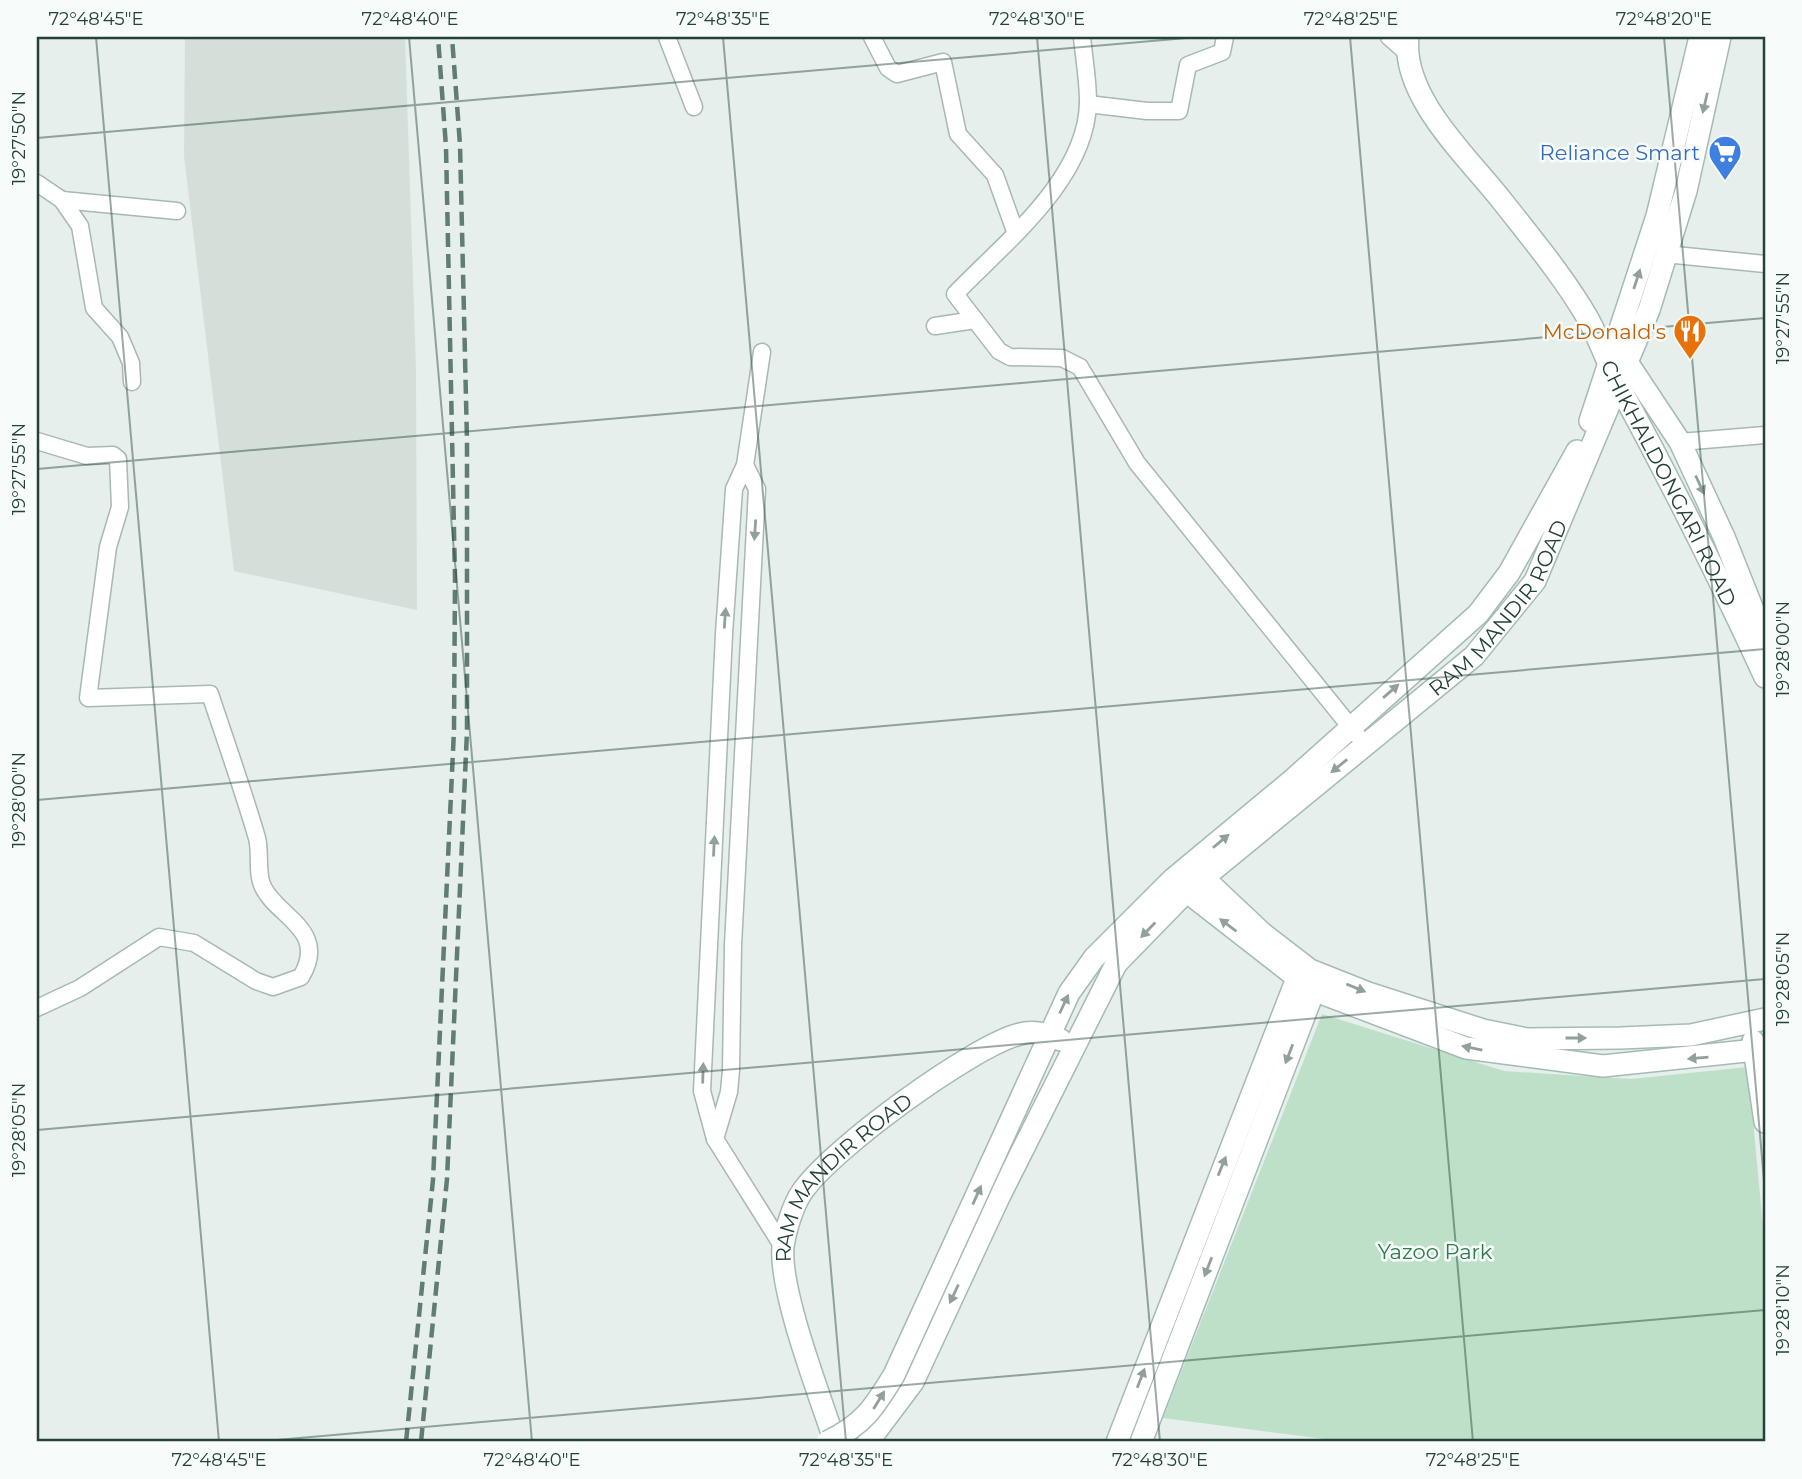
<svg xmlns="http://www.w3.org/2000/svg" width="1802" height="1479" font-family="Montserrat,sans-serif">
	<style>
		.built { fill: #d4dfda }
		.green { fill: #bfe0c8 }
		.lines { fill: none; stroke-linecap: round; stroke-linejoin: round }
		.street-casing { stroke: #a8b8b2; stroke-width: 19 }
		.secondary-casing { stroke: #a4bbb3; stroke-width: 24 }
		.street { stroke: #fff; stroke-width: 16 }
		.secondary { stroke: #fff; stroke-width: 21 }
		.rail { stroke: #5f7d75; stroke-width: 4.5; stroke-dasharray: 14 7; stroke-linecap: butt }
		.secondary-bridge-casing { stroke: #a4bbb3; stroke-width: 24; stroke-linecap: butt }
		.secondary-bridge { stroke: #fff; stroke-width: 21 }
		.oneway { fill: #92a09c }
		.ticks { fill: none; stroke: #24423a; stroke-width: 2; stroke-opacity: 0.45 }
		.labels { text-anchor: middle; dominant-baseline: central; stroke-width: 5; stroke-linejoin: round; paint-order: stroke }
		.shop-label { font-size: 21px; fill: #366cbe; stroke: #f7fbf9; text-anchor: end }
		.food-label { font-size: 21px; fill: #c56008; stroke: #f7fbf9; text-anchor: end }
		.street-label { font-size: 21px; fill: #24423a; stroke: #f7fbf9 }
		.park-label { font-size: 21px; fill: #2d7a4b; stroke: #f7fbf9 }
		.neatline { fill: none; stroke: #24423a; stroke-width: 2.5 }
		.ticks-label { font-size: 18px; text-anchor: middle; fill: #24423a }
	</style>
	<rect width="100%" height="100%" fill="#e6efeb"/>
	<polygon class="built" points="185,37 405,37 416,370 417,610 234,571 184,156"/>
	<polygon class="green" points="1322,1014 1504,1071 1631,1079 1748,1067 1765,1248 1765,1442 1348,1442 1163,1418"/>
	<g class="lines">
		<defs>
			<g id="street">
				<polyline points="667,37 694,107"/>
				<polyline points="872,37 888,68 897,74 943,62 958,134 995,175 1015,231"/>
				<path d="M1082,37C1084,58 1088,80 1088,102C1087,179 1004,243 955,294L999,351L1010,357L1062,358L1080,367L1137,463L1357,735"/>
				<polyline points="1389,37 1406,52"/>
				<polyline points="1088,104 1147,111 1179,111 1188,65 1222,52 1225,37"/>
				<polyline points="37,183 62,200 80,226 94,308 120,337 131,363 132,382"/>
				<polyline points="62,200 177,211"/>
				<polyline points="1665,254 1765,264"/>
				<polyline points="935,326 975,320"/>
				<polyline points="762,352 745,465 734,489 724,634 702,1091 715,1139 783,1247"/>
				<path d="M37,441L87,456L113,455L118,459L120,507L108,547L88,698L210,694C226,742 243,790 257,838C261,853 256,873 263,887C277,917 329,930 301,977L273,987L256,981L194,943L159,937L80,988L37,1008"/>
				<polyline points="1680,442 1765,435"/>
				<polyline points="715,1139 729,1092 731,1070 733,945 757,489 745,465"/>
			</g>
			<g id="secondary">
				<path id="s1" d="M1408,37C1401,97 1468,157 1503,202C1532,239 1563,276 1587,317C1599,338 1607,362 1618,384C1670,480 1719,577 1765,677"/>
				<polyline points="1621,353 1680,442 1724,537 1765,640"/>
				<polyline points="1590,421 1657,216 1700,37"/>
				<polyline points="1195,870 1262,933 1310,970 1368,993 1483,1030 1527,1039 1621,1038 1691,1035 1765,1019"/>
				<polyline points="1177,884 1313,990 1466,1048 1603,1066 1765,1049"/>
				<polyline points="1753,1041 1765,1122"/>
				<polyline points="1015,1111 1069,993 1094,958 1173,879 1290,782 1478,614 1509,573 1577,451"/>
				<path id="s2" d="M835,1442C820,1396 779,1291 783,1247C785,1231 793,1205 802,1192C830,1150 972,1046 1020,1034C1033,1030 1049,1034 1061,1040"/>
				<path id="s3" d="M868,1442L913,1382L999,1197L1116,964L1185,893L1474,656L1535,581L1649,310L1686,191L1720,37"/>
				<polyline points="1117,1442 1301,968"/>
				<polyline points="1141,1442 1318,980"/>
			</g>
		</defs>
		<use href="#street" class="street-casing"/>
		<use href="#secondary" class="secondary-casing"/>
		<use href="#street" class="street"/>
		<use href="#secondary" class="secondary"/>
		<g class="rail">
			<polyline points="406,1442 433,1180 454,730 455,578 446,147 438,37"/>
			<polyline points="421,1442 447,1179 467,731 467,441 460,145 452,37"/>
		</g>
		<defs>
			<path id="secondary-bridge" d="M827,1442C863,1425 874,1408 894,1375L1015,1111"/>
		</defs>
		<use href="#secondary-bridge" class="secondary-bridge-casing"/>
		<use href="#secondary-bridge" class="secondary-bridge"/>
	</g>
	<defs><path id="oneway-solid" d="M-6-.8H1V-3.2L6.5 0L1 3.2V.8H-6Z" transform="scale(1.75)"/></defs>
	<g class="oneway">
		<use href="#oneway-solid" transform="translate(1705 103) rotate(103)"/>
		<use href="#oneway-solid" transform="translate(1637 279) rotate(-72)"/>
		<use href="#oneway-solid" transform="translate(1700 485) rotate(65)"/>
		<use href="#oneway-solid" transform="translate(755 530) rotate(94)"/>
		<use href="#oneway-solid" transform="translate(725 618) rotate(-86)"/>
		<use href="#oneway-solid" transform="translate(1391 691) rotate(-41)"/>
		<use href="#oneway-solid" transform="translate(1339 766) rotate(141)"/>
		<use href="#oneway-solid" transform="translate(1221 841) rotate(-40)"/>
		<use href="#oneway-solid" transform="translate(714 846) rotate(-87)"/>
		<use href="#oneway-solid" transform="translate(1228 925) rotate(-143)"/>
		<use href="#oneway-solid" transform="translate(1148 930) rotate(134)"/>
		<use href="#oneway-solid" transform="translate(1356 988) rotate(22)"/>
		<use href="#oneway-solid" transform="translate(1064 1004) rotate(-65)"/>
		<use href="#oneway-solid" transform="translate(1576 1038)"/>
		<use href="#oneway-solid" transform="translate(1472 1048) rotate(-169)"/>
		<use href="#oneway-solid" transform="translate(1289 1054) rotate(111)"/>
		<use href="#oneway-solid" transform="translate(1698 1058) rotate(175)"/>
		<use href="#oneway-solid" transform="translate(703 1073) rotate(-88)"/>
		<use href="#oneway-solid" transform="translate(1222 1166) rotate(-68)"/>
		<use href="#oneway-solid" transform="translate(977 1195) rotate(-66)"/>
		<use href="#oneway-solid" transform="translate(1208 1267) rotate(111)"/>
		<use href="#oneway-solid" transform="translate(954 1294) rotate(115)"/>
		<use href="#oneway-solid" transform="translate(1141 1378) rotate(-69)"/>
		<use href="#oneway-solid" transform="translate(879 1400) rotate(-58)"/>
	</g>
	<path class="ticks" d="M96,37L219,1442M409,37L532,1442M723,37L846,1442M1037,37L1160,1442M1350,37L1473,1442M1664,37L1765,1192M37,138L1198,37M37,469L1765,318M37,800L1765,649M37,1130L1765,979M253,1442L1765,1310"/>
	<defs>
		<symbol id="supermarket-pin" viewBox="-11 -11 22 30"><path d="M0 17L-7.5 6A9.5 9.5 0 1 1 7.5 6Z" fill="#3f7fe0" stroke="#f7fbf9"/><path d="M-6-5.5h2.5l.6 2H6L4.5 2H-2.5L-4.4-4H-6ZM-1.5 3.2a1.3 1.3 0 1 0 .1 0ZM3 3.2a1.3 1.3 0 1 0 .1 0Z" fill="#fff"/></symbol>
		<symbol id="restaurant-pin" viewBox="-11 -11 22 30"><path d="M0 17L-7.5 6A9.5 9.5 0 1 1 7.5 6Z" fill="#e8710a" stroke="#f7fbf9"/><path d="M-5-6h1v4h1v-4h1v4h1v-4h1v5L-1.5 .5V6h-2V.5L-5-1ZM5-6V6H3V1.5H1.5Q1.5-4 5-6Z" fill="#fff"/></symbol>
	</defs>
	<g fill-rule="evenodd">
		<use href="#supermarket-pin" x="1706" y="133" width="38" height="52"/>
		<use href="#restaurant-pin" x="1671" y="312" width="38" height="52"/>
	</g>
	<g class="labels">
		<g class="shop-label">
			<text x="1700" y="152">Reliance Smart</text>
		</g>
		<g class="food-label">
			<text x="1666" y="331">McDonald's</text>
		</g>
		<g class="street-label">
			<text stroke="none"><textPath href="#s1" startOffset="523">CHIKHALDONGARI ROAD</textPath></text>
			<text stroke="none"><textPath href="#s3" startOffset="1066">RAM MANDIR ROAD</textPath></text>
			<text stroke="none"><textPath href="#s2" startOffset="296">RAM MANDIR ROAD</textPath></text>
		</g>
		<g class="park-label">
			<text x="1435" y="1251">Yazoo Park</text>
		</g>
	</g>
	<rect width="1802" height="1479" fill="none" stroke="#f7fbf9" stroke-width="77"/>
	<rect x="38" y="38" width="1726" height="1402" class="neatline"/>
	<g class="ticks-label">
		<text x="96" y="25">72°48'45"E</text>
		<text x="410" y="25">72°48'40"E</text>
		<text x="723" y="25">72°48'35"E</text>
		<text x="1037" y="25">72°48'30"E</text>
		<text x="1351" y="25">72°48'25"E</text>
		<text x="1664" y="25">72°48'20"E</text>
		<text transform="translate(19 138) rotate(-90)" y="6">19°27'50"N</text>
		<text transform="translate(1783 318) rotate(-90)" y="6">19°27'55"N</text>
		<text transform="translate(19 469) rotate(-90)" y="6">19°27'55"N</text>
		<text transform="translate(1783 649) rotate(-90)" y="6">19°28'00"N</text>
		<text transform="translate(19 800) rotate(-90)" y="6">19°28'00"N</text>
		<text transform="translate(1783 979) rotate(-90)" y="6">19°28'05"N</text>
		<text transform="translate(19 1130) rotate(-90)" y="6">19°28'05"N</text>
		<text transform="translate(1783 1310) rotate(-90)" y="6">19°28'10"N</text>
		<text x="219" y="1466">72°48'45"E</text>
		<text x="532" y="1466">72°48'40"E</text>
		<text x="846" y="1466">72°48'35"E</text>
		<text x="1160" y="1466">72°48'30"E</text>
		<text x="1473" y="1466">72°48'25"E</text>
	</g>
</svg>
